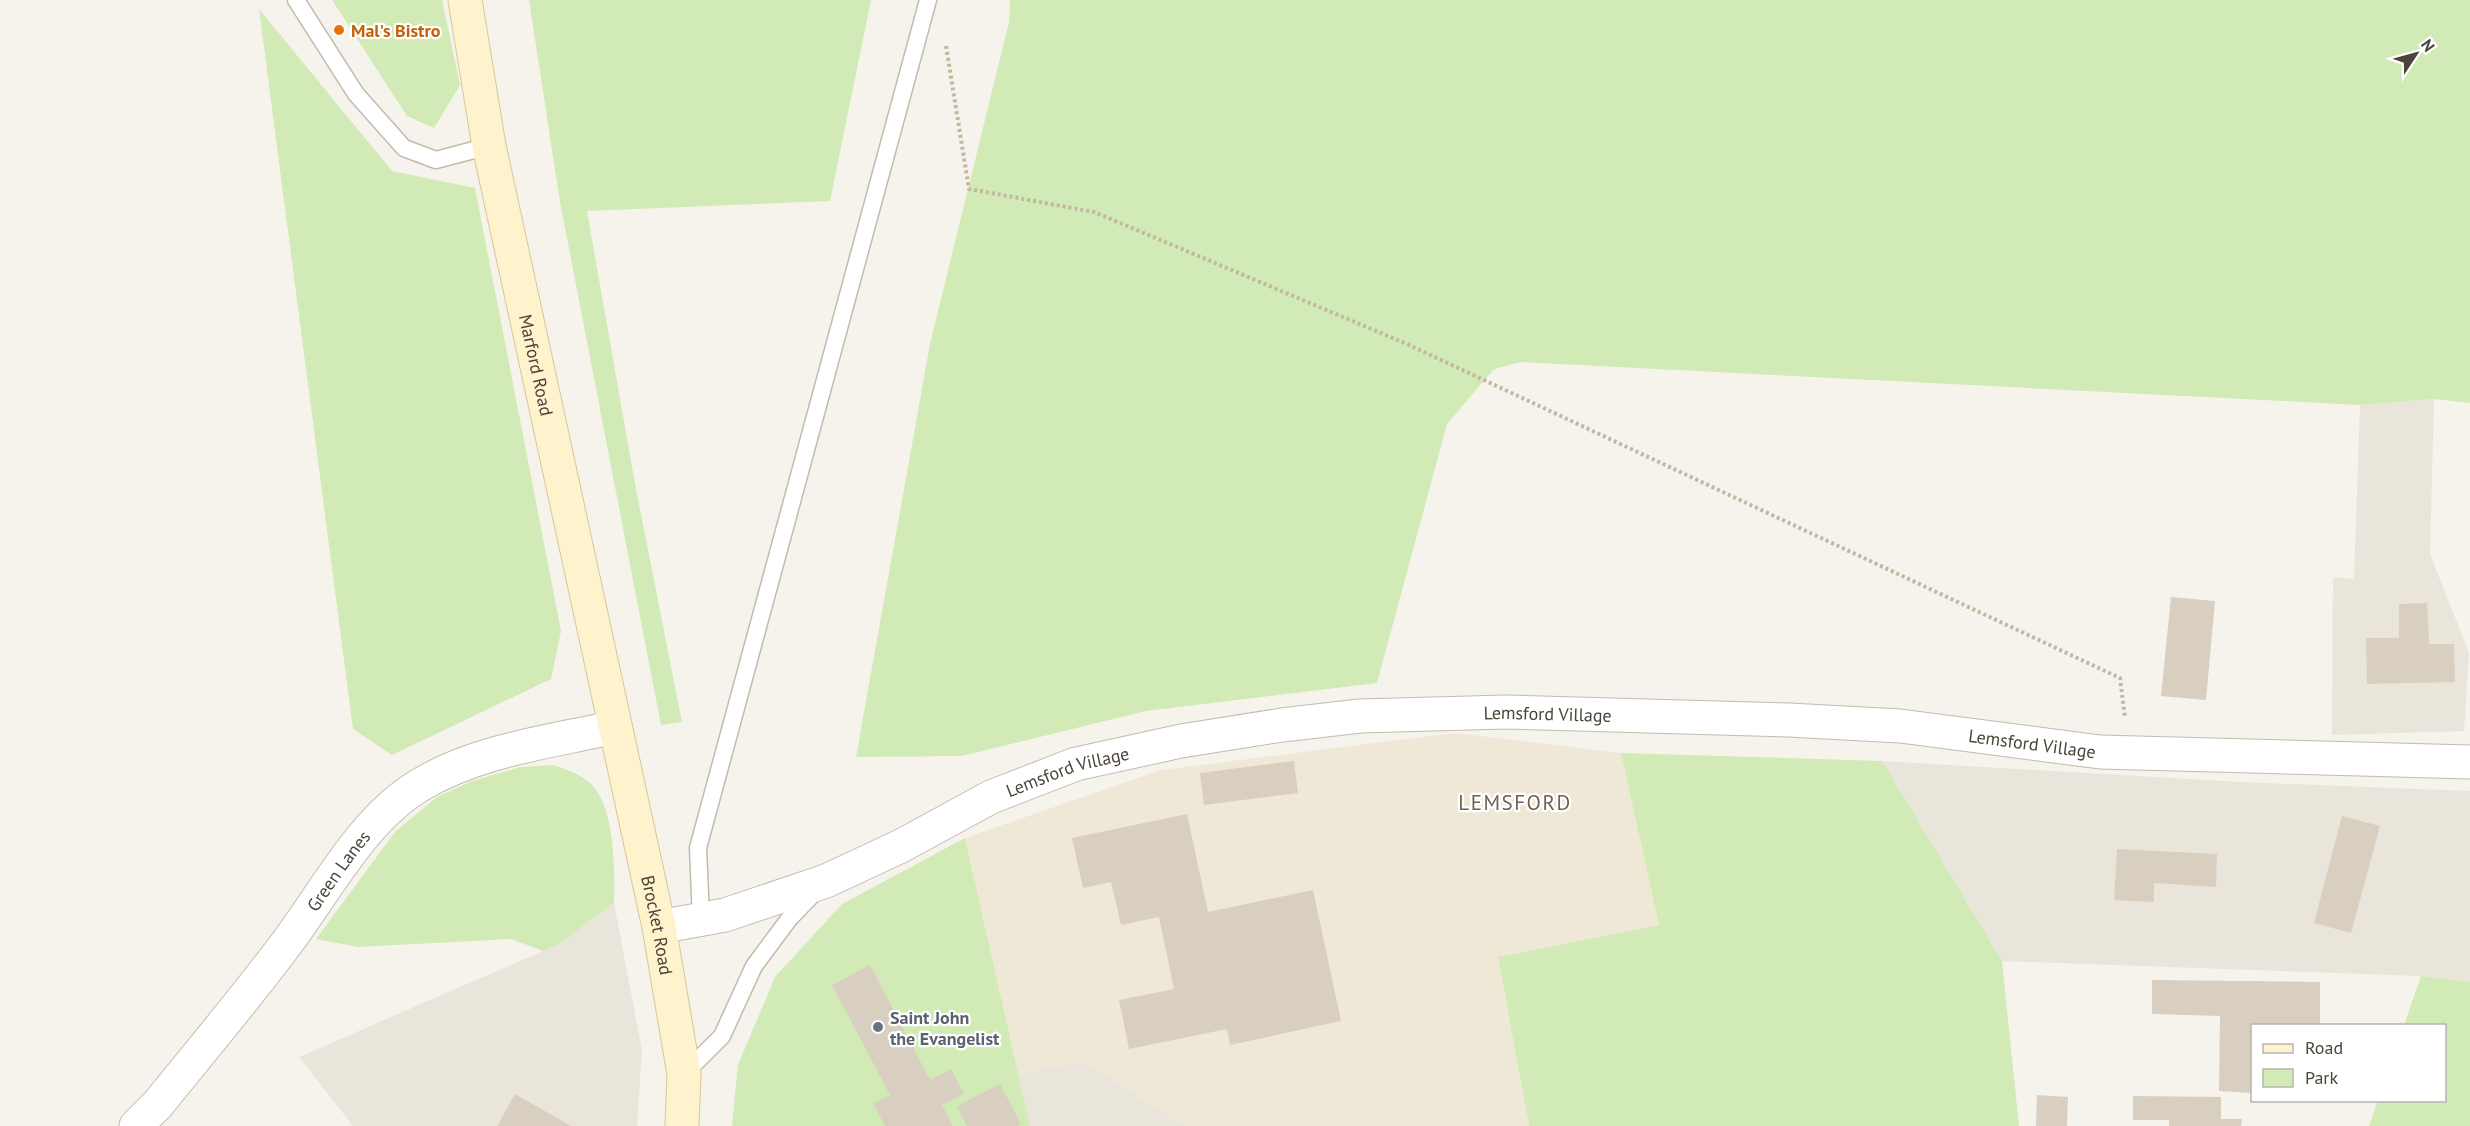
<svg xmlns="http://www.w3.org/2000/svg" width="2470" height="1126" font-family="'PT Sans',sans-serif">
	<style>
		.residential { fill: #eae5da }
		.education { fill: #efe8d6 }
		.green { fill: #d2eab5 }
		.building { fill: #d8cfc1 }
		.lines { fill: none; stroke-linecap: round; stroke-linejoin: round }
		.service-casing { stroke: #c2bbae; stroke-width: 19 }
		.tertiary-casing { stroke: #c2bbae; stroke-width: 35 }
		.secondary-casing { stroke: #d6c79b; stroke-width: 35 }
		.path { stroke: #c4b79f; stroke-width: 4; stroke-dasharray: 3 3; stroke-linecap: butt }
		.service { stroke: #fff; stroke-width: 16 }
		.tertiary { stroke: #fff; stroke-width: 33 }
		.secondary { stroke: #fff3cd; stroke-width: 33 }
		.food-dot { fill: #e8710a; stroke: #fff; stroke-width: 2 }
		.worship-dot { fill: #6b7280; stroke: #fff; stroke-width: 2 }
		.labels { text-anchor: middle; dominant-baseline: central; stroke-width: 4.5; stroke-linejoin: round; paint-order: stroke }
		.food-label { font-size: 18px; font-weight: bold; fill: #c56008; stroke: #fff; text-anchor: start }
		.street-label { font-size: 18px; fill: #4b4439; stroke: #fff }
		.worship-label { font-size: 18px; font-weight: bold; fill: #5b616d; stroke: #fff; text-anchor: start }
		.quarter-label { font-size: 21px; letter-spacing: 1.5px; fill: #6e6250; stroke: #fff }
	</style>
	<rect width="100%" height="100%" fill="#f6f3ec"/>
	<g class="residential">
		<polygon points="2434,399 2430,554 2469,653 2464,731 2332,735 2333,577 2354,579 2360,405"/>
		<polygon points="1882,761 2240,782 2470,791 2470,982 2421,976 2002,961"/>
		<polygon points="614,903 642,1050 637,1126 353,1126 299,1057 559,944"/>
		<polygon points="1084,1061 1185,1126 1030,1126 1018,1073"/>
	</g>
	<polygon class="education" points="1455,733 1621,753 1659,925 1498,958 1529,1126 1185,1126 1084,1061 1018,1073 965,838 1161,770"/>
	<g class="green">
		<polygon points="332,0 442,0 460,85 434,128 407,116"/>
		<polygon points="529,0 871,0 830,201 587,211 635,484 682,722 661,725 560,202"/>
		<polygon points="1010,0 2470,0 2470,403 2434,399 2360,405 1521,362 1494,369 1447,424 1377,683 1146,711 962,756 856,757 930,344 1009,22"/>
		<polygon points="259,9 392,171 475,188 561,631 551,679 392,755 353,729"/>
		<polygon points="1621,753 1882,761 2002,961 2019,1126 1529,1126 1498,957 1659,925"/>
		<path d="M552,765C566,769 582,774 593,786C615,810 615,872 614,903L559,944L543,951L511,939L358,947L316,939L395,832L437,797L472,781L521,767Z"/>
		<polygon points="965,838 1030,1126 732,1126 738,1065 775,977 842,904"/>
		<polygon points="2421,976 2470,982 2470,1126 2369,1126 2378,1101 2444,1100 2444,1026 2404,1025"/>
	</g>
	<g class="building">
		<polygon points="2171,597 2215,601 2206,700 2161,696"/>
		<polygon points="2427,603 2429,644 2454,644 2455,682 2367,684 2366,638 2399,638 2399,604"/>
		<polygon points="1294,761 1298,793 1204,805 1200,773"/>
		<polygon points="1187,814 1208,912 1313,890 1341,1021 1230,1045 1227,1029 1129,1049 1119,1000 1174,989 1159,917 1121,925 1111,882 1083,888 1072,838"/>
		<polygon points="2342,816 2380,826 2351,933 2314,923"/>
		<polygon points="2117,849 2217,854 2216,887 2154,883 2154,902 2114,900"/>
		<polygon points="870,965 930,1080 951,1069 964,1094 942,1105 953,1126 885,1126 873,1103 890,1095 832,985"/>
		<polygon points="2152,980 2320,982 2320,1026 2252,1026 2252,1093 2219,1091 2220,1016 2152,1014"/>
		<polygon points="1000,1084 1021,1124 1017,1126 967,1126 957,1106"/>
		<polygon points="515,1094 571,1126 497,1126"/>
		<polygon points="2037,1095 2068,1097 2067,1126 2036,1126"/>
		<polygon points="2133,1096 2221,1097 2221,1119 2242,1119 2241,1126 2169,1126 2169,1120 2133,1120"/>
	</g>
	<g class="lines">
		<defs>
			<g id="service">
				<polyline points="296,0 356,94 404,148 436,160 489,146"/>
				<polyline points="701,919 698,848 928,0"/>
				<polyline points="684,1074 722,1036 754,966 789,919 815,892"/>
			</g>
			<g id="tertiary">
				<path id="s1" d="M659,927L725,915L826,881L901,846L991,797L1076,764L1181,741L1282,725L1360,716L1505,712L1789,720L1900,726L2100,752L2470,762"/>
				<path id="s2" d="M136,1126L158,1104C200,1052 243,1001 283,948C324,895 361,820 420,785C478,750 549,742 615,727"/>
			</g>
			<g id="secondary">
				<path id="s3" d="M465,0L489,146L659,927L684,1074L682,1126"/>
			</g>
		</defs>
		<use href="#service" class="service-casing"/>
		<use href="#tertiary" class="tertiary-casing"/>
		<use href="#secondary" class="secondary-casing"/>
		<polyline class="path" points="946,46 969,189 1094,212 1407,344 2120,678 2125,718"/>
		<use href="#service" class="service"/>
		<use href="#tertiary" class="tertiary"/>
		<use href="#secondary" class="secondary"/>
	</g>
	<circle class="food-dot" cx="339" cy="30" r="6"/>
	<circle class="worship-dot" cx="878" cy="1027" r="6"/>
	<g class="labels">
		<g class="food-label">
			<text x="351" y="30">Mal's Bistro</text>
		</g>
		<g class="street-label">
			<text stroke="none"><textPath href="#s3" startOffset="372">Marford Road</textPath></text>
			<text stroke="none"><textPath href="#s1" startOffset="926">Lemsford Village</textPath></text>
			<text stroke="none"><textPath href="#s1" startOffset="1412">Lemsford Village</textPath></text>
			<text stroke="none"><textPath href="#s1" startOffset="440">Lemsford Village</textPath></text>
			<text stroke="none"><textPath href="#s2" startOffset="326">Green Lanes</textPath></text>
			<text stroke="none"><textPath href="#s3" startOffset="945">Brocket Road</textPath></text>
		</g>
		<g class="worship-label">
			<text x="890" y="1017">Saint John<tspan x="890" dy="21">the Evangelist</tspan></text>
		</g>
		<g class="quarter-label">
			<text x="1515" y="802">LEMSFORD</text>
		</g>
	</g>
	<rect x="2251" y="1024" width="195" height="78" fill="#ffffff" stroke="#b7b4b0" stroke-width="1.5"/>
	<rect x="2263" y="1044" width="30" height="9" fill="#fff3cd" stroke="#b7b4b0" stroke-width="1.5"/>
	<text x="2305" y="1054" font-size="18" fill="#4b4439">Road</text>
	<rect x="2263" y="1069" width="30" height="18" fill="#d2eab5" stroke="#b7b4b0" stroke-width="1.5"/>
	<text x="2305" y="1084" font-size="18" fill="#4b4439">Park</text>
	<g transform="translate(2416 54) rotate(54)" stroke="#ffffff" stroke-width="4.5" paint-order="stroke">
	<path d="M0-4.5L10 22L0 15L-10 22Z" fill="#4b4439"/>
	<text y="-9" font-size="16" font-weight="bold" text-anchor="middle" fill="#4b4439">N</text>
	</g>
</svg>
